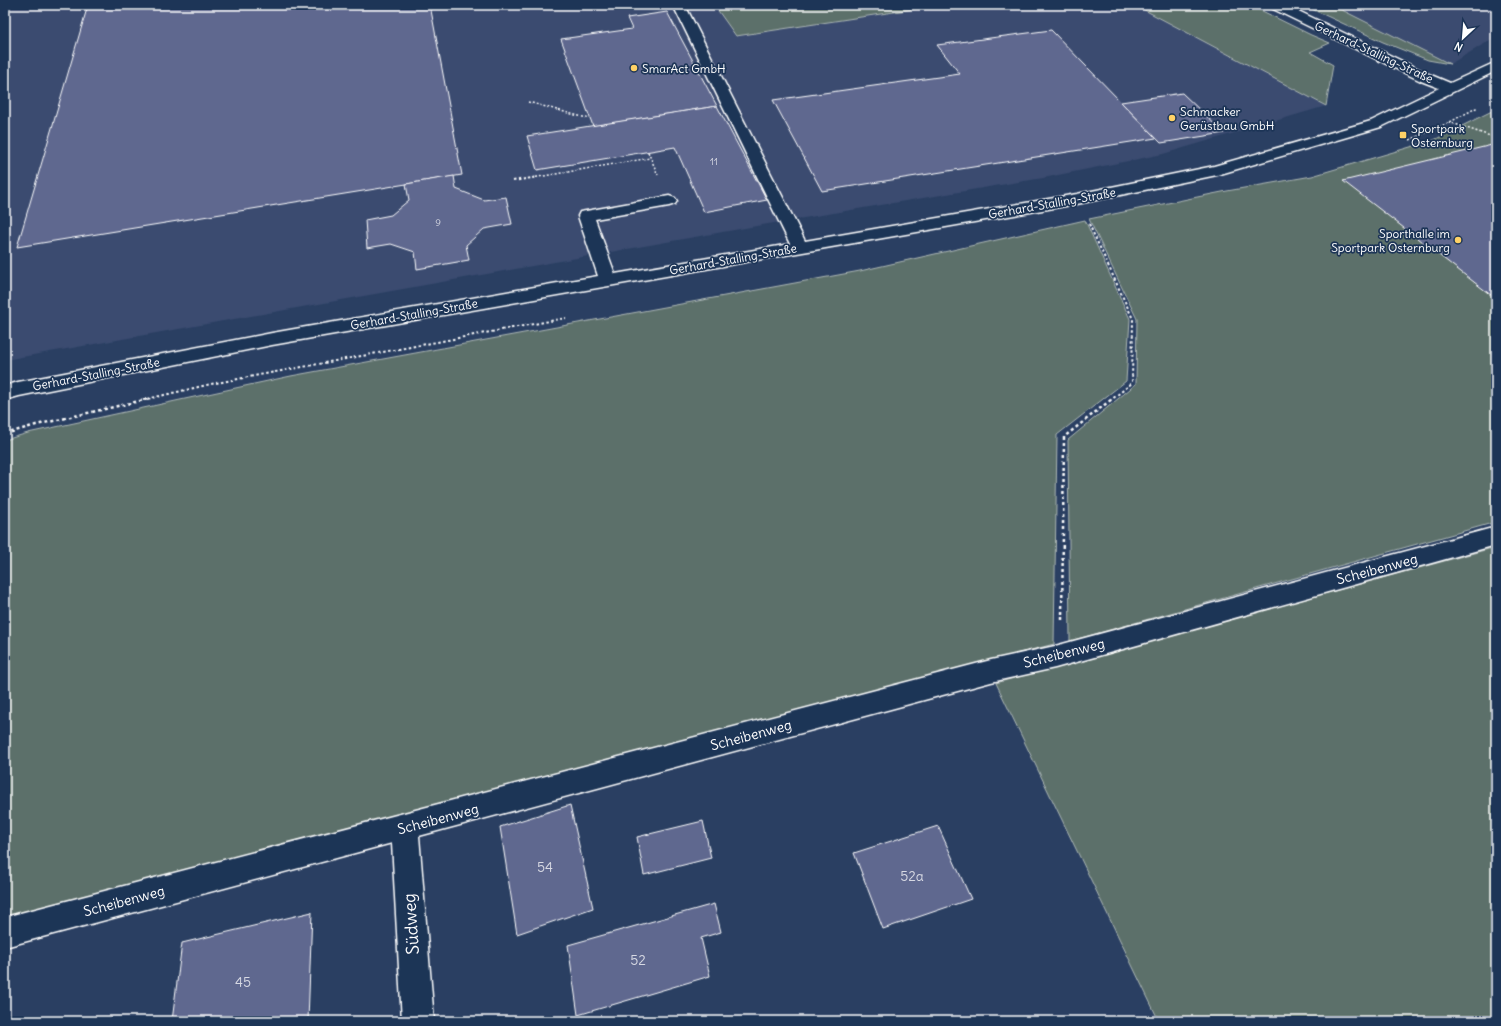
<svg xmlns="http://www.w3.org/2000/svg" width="1501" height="1026" font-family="Delius,sans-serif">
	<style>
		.built { fill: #3a4b70 }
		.green { fill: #5c706b; stroke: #aeb8b5 }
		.building { fill: #5f678f; stroke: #fff }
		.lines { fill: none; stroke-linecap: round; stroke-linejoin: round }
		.minor-casing { stroke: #fff; stroke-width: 3 }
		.path-far2 { stroke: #fff; stroke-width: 1.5; stroke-dasharray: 2 2; stroke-linecap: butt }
		.path-far1 { stroke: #fff; stroke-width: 2; stroke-dasharray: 2.5 2.5; stroke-linecap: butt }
		.path { stroke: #fff; stroke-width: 2.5; stroke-dasharray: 3 3; stroke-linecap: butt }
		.minor { fill: #1d3557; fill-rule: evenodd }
		.poi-dot { fill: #ffd166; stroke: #1d3557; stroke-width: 1.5 }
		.labels { text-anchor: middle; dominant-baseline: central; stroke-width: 3.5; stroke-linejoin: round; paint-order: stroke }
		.far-number-label { font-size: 10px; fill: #d7d9e3 }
		.far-street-label { font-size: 12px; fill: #fff; stroke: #1d3557 }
		.far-poi-label { font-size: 12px; fill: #fff; stroke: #1d3557; text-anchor: start }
		.street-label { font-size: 14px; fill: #fff; stroke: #1d3557 }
		.near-number-label { font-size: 14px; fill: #d7d9e3 }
		.near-street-label { font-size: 17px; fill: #fff; stroke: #1d3557 }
	</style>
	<rect width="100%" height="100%" fill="#2a3f62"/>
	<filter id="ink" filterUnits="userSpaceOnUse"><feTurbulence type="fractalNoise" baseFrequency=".025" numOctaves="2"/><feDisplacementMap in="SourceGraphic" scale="8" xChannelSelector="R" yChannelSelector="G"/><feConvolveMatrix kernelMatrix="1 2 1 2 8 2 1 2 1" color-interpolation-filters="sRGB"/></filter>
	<g filter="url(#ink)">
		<g class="built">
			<polygon points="5,5 714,5 736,36 940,5 1135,5 1326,106 1163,154 1043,178 762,225 5,360"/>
			<polygon points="1332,5 1496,5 1496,37 1450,64"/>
		</g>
		<g class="green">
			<polygon points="714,5 940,5 736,36"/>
			<polygon points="1135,5 1250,5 1311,35 1330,43 1310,52 1333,65 1326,106"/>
			<polygon points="1303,5 1332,5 1450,64 1428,60 1383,42"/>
			<polygon points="1496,109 1496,522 1070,641 1068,440 1136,384 1137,319 1089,219 1227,191 1312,176 1434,140"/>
			<polygon points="1085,220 1130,319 1126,381 1057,435 1054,644 408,813 5,921 5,440 28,433 291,376 860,271"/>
			<polygon points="1496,547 1496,1021 1159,1021 996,683"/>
		</g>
		<g class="building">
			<polygon points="88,5 430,5 462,175 17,247"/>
			<polygon points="667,12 717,106 593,126 561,39 632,29 627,18"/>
			<polygon points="1051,30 1156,138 822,191 773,100 960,74 937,45"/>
			<polygon points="1182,93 1224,133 1161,143 1121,102"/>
			<polygon points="717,106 767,200 704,212 675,147 537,170 527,136"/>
			<polygon points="1496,144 1496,299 1343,181"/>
			<polygon points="454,176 456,189 484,200 506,197 512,224 484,229 466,245 469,260 417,269 415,252 391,244 367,248 365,220 391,215 409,200 406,184"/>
			<polygon points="570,805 593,908 517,934 500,827"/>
			<polygon points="703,821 711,858 644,875 637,837"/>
			<polygon points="938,826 971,899 883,929 854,853"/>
			<polygon points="714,904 721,932 701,938 710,976 578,1015 568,945"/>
			<polygon points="312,912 308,1021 172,1021 182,943"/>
		</g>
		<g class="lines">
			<defs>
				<g id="minor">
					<polygon points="673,5 685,5 805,241 1077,194 1214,166 1371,121 1439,88 1421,81 1271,8 1270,5 1286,5 1431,75 1450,83 1496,62 1496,71 1381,127 1217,175 1077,204 272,345 19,396 5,400 5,386 18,382 272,333 598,276 578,216 580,212 586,211 669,196 675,198 677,201 675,204 669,206 595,219 615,274 790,244"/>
					<polygon points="1496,527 1496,545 1055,668 991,682 419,836 434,1021 402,1021 392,843 5,947 5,917 991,660 1055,646"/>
				</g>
			</defs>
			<use href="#minor" class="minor-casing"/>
			<g class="path-far2">
				<polyline points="528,102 590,119"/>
				<polyline points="1449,122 1496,138"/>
				<polyline points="1410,140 1450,122 1478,107"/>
				<polyline points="648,152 658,175"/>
				<polyline points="532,178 650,158"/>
			</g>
			<g class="path-far1">
				<polyline points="513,181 538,177"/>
				<polyline points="1089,224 1133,319 1132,383 1111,400"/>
				<polyline points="143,400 211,384 566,318"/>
			</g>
			<g class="path">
				<polyline points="5,434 36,425 148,399"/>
				<polyline points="1062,620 1064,437 1112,399"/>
			</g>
			<use href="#minor" class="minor"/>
		</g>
	</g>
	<g class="poi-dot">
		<circle cx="634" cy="68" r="4"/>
		<circle cx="1172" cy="118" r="4"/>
		<rect x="1399" y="131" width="8" height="8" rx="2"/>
		<circle cx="1458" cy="240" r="4"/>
	</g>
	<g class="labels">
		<g class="far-number-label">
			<text x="714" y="161">11</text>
			<text x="438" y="222">9</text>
		</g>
		<g class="far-street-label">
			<text transform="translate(1374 52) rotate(25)">Gerhard-Stalling-Straße</text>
			<text transform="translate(1052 203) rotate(-10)">Gerhard-Stalling-Straße</text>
			<text transform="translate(733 259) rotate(-10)">Gerhard-Stalling-Straße</text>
			<text transform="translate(414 314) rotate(-10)">Gerhard-Stalling-Straße</text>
			<text transform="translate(96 374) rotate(-11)">Gerhard-Stalling-Straße</text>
		</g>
		<g class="far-poi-label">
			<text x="642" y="68">SmarAct GmbH</text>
			<text x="1180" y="111">Schmacker<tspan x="1180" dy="14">Gerüstbau GmbH</tspan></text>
			<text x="1411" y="128">Sportpark<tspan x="1411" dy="14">Osternburg</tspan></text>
			<text x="1450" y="233" text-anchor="end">Sporthalle im<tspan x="1450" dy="14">Sportpark Osternburg</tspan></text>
		</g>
		<g class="street-label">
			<text transform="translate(1377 569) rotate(-15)">Scheibenweg</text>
			<text transform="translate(1064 653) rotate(-14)">Scheibenweg</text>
			<text transform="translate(751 735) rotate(-15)">Scheibenweg</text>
			<text transform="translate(438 819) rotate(-15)">Scheibenweg</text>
			<text transform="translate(124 901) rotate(-15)">Scheibenweg</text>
		</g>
		<g class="near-number-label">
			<text x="545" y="867">54</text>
			<text x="912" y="876">52a</text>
			<text x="638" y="960">52</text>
			<text x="243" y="982">45</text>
		</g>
		<g class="near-street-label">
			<text transform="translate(411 924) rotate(-94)">Südweg</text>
		</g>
	</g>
	<rect width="1501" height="1026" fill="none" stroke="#1d3557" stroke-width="20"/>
	<rect x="10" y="10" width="1481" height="1006" fill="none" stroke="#fff" stroke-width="1.5" filter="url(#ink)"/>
	<g transform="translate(1463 38) rotate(206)" stroke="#1d3557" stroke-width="3" paint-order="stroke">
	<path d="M0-3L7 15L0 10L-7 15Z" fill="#ffffff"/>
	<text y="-6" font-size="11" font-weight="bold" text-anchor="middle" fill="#ffffff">N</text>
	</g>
</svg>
